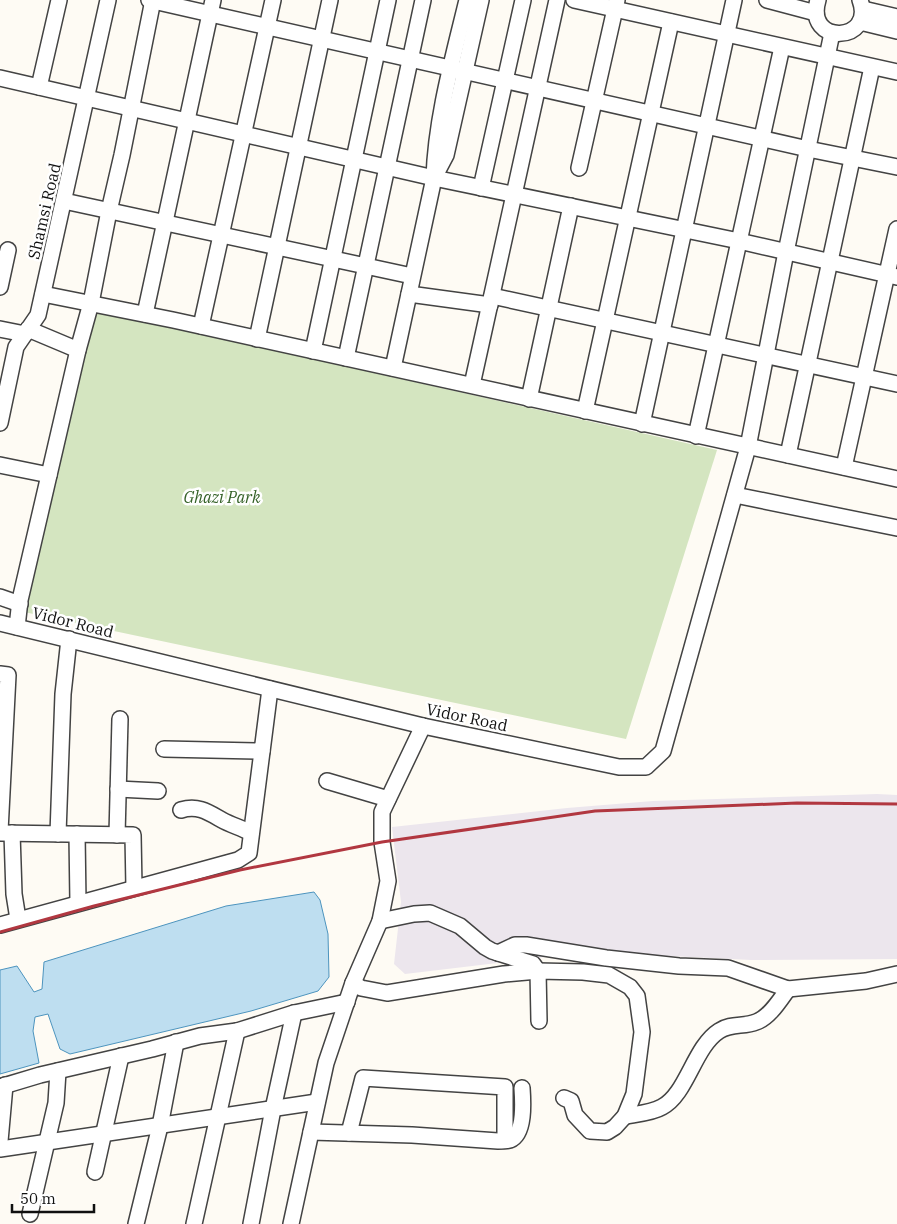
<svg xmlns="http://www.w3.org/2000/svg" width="897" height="1224" font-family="'IBM Plex Serif',serif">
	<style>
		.industrial { fill: #ece6ed }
		.green { fill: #d4e5c0 }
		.water { fill: #bedef0; stroke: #4d94be }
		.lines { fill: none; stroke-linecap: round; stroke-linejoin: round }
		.minor-casing { stroke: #434343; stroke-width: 18 }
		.minor { stroke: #fff; stroke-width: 15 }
		.rail { stroke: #b13740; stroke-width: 3 }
		.labels { text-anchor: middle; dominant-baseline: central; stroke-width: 5; stroke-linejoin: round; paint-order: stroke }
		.street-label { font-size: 16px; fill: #101010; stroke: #fff }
		.park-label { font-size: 16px; font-style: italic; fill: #346127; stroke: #fff }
	</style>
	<rect width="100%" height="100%" fill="#fefbf4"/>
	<polygon class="industrial" points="877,794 897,795 897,959 751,960 588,952 405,974 394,964 401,902 392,827 567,808 653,801"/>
	<polygon class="green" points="95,310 717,450 626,739 24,612"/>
	<polygon class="water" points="314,892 320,900 328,934 329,977 318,991 251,1011 70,1054 60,1049 48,1014 35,1017 33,1031 39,1063 0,1074 0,970 17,966 34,992 42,989 44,962 226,906"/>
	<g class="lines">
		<defs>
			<g id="minor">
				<polyline points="149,0 808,149 897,167"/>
				<polyline points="574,0 897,72"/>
				<polyline points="767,0 816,13"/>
				<path d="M818,0C804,46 876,43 860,0"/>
				<polyline points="863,9 897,17"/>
				<polyline points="860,22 897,31"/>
				<polyline points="0,78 434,178 739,241 897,277"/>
				<polyline points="39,87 59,0"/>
				<polyline points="579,168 617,0"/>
				<polyline points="436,174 446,155 481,0"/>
				<polyline points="481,188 523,0"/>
				<polyline points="64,201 412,276"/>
				<polyline points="0,287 8,250"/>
				<polyline points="43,294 173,320 897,479"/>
				<polyline points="409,294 490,305"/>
				<polyline points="492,296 897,384"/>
				<polyline points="145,314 213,0"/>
				<polyline points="201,326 273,0"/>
				<polyline points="0,329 25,334"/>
				<polyline points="28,329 78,350"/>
				<polyline points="257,339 330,0"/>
				<polyline points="313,351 388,0"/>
				<polyline points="346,358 423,0"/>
				<path d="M393,368L434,178C436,118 453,58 467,0"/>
				<polyline points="472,385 557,0"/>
				<polyline points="529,399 571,206"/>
				<polyline points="585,411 671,22"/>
				<polyline points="0,423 16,347 38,315 108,0"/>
				<polyline points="642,424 734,0"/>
				<polyline points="696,436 782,47"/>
				<polyline points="788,455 872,67"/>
				<polyline points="0,465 49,475"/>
				<polyline points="844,467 897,229"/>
				<polyline points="735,495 897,528"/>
				<polyline points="0,597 20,604"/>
				<polyline points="0,623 423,726 619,767 646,767 663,751 748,447 786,252 832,33"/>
				<polyline points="17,627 20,600 40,514 78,350 91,303 109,211 122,155 153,0"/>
				<polyline points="0,674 8,675 0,831"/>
				<polyline points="164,749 262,751"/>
				<polyline points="327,781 388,799"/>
				<polyline points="118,789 158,791"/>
				<path d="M181,810C198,805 208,812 222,820C231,825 242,828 251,833"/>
				<polyline points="0,833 133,835 134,888"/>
				<polyline points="12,833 14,894 18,919"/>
				<polyline points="58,834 63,694 69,639"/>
				<polyline points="77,834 78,903"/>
				<polyline points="117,835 120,719"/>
				<polyline points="380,921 414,914 430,913 460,926 485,947 492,951 533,964 538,971 539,1021"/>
				<polyline points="0,925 238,860 249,853 270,689"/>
				<polyline points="498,953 515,945 526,945 606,958 679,966 728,968 788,989 866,981 897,974"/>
				<polyline points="353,983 361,988 387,993 504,974 538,971 583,972 609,975 630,987 637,996 642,1032 634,1094 625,1116 615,1127 607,1132 590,1131 575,1115 571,1101 564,1098"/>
				<polyline points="0,1087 40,1075 152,1049 200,1036 237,1031 294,1013 347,1002"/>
				<path d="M625,1116C636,1114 652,1113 662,1107C687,1094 694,1047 719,1031C731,1023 744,1027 756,1022C769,1018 780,1000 788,989"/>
				<path d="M311,1132L412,1135L498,1141C501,1141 507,1141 510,1140C525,1134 523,1102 522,1088"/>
				<polyline points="349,1133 363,1078 505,1087 505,1140"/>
				<polyline points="0,1141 5,1085"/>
				<polyline points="0,1149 317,1102"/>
				<polyline points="95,1172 121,1056"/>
				<polyline points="30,1214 56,1103 58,1071"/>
				<polyline points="136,1224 160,1126 176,1042"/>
				<polyline points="194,1224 237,1031"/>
				<polyline points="251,1224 273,1109 294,1013"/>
				<polyline points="291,1224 326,1063 353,983 380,921 388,881 382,842 382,812 423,726"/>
			</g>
		</defs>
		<use href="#minor" class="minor-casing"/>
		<use href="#minor" class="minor"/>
		<polyline class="rail" points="0,932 94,906 240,870 382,842 595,811 797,803 897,804"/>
	</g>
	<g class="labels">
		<g class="street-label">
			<text transform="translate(44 211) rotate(-77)">Shamsi Road</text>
			<text transform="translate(73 622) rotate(14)">Vidor Road</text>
			<text transform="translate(467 717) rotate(12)">Vidor Road</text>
		</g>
		<g class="park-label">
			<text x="222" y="497">Ghazi Park</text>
		</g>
	</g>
	<path d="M12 1204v8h82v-8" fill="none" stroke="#101010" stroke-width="2.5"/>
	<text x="20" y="1204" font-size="15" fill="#101010" stroke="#ffffff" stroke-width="4" paint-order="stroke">50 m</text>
</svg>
